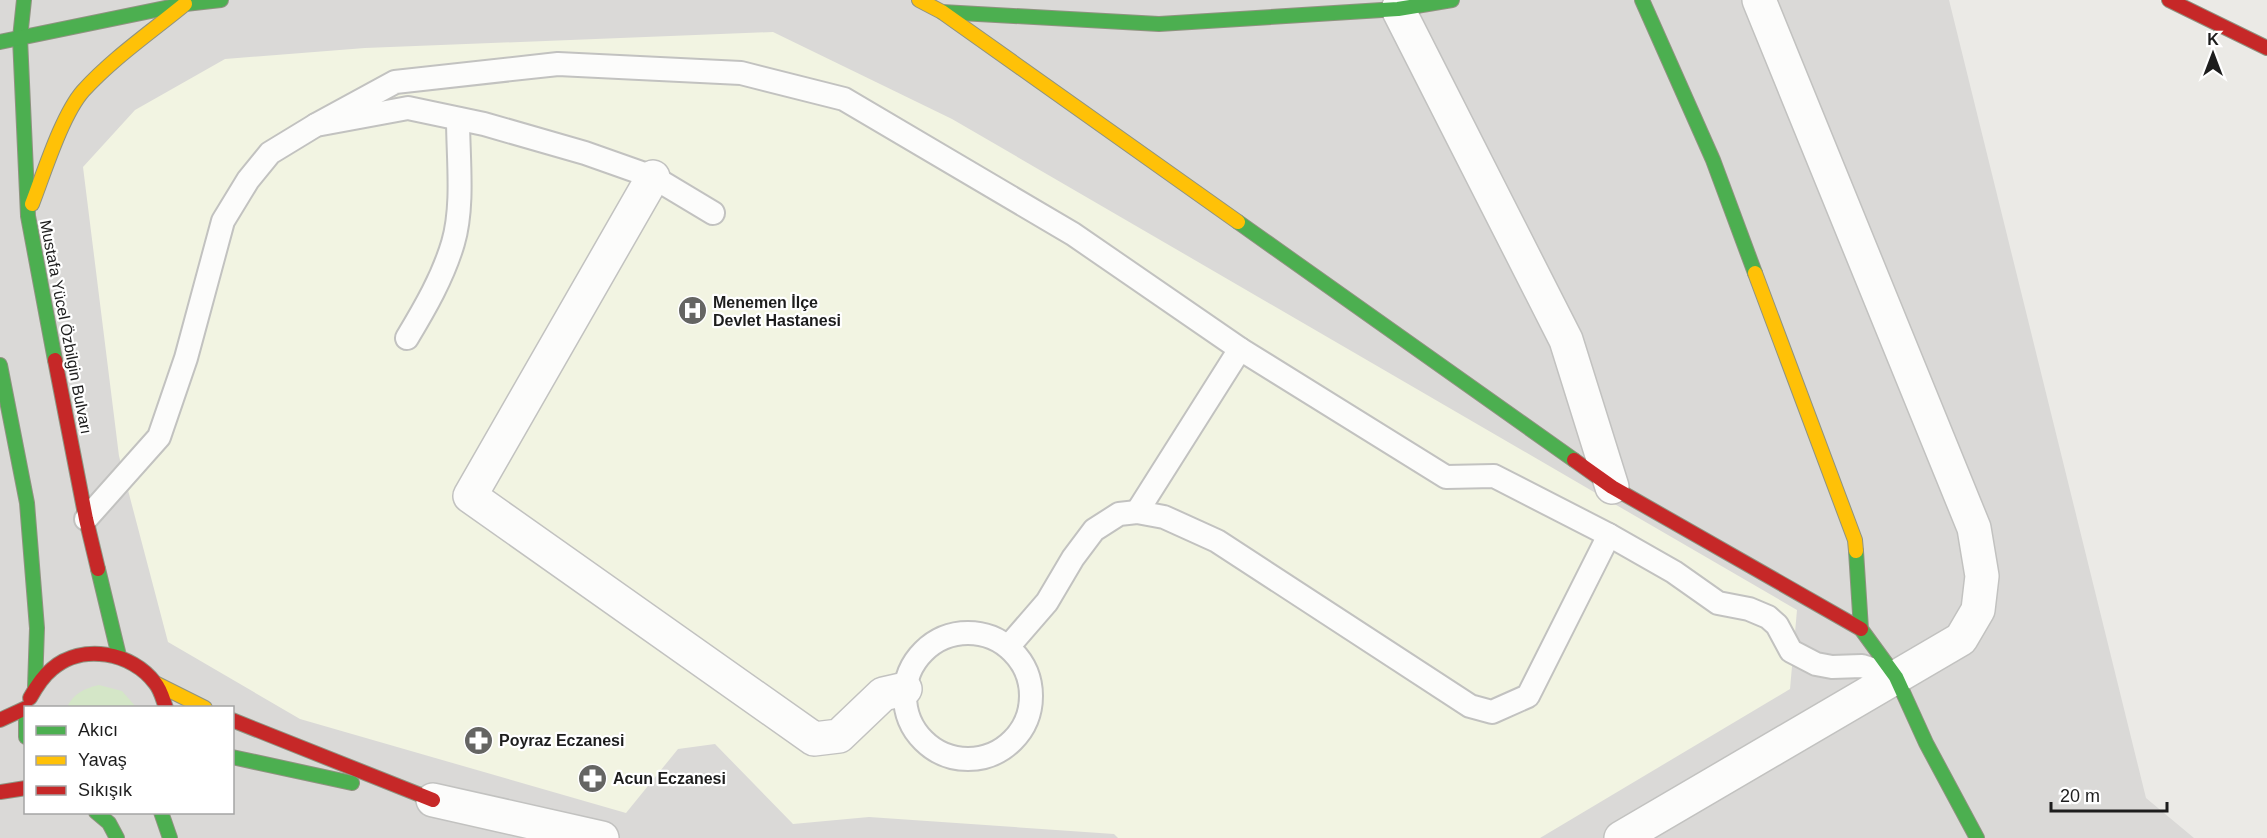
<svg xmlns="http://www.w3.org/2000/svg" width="2267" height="838" font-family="Helvetica,sans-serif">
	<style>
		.residential { fill: #dad9d7; fill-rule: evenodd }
		.education { fill: #f2f4e2 }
		.grass { fill: #d4e6c7 }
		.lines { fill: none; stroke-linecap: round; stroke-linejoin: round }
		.lane-casing { stroke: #c2c2c0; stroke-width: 26 }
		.street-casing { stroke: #c2c2c0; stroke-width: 36 }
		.fast-casing { stroke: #8f9380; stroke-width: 16 }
		.slow-casing { stroke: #8f9380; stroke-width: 16 }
		.jam-casing { stroke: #8f9380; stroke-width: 16 }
		.lane { stroke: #fcfcfb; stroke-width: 22 }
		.street { stroke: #fcfcfb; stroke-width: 33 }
		.fast { stroke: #4caf50; stroke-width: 14 }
		.slow { stroke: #ffc107; stroke-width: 14 }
		.jam { stroke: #c62828; stroke-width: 14 }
		.labels { text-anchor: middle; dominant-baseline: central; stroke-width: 4.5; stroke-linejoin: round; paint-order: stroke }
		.poi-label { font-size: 16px; font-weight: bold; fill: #1d1d1d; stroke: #fff; text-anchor: start }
		.street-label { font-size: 16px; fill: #1d1d1d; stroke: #fff }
	</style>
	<rect width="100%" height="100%" fill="#ebeae6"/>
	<path class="residential" d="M0,0H1949L2146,798L2194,838H0ZM26,708H232V812H26Z"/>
	<polygon class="education" points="773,32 952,119 1797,610 1790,689 1540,838 1118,838 1114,834 869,817 793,824 715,744 678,749 626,813 300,719 168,642 119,456 83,167 135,110 225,59 365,48"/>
	<path class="grass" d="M99,685L122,691L136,707H67C73,694 85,688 99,685Z"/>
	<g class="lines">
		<defs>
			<g id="lane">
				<polyline points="316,125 395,82 558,64 741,73 844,99 1073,234 1240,349"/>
				<path d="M407,338C425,308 443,277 453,243C464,206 458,157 458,119"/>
				<polyline points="1137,512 1240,349 1446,477 1494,476 1609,535 1674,572 1718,603 1749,609 1768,617 1777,625 1791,651 1816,664 1832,667 1862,666 1896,677"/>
				<polyline points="86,519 159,437 186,358 223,221 248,180 270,153 316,125 408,108 484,124 585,153 653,177 713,213"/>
				<circle cx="968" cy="696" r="63"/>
				<polyline points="1008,647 1047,602 1073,558 1094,530 1119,514 1137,512 1164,517 1217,541 1470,706 1492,712 1528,696 1609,535"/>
			</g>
			<g id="street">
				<polyline points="1398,9 1566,340 1612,487"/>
				<polyline points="653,177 470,496 814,739 839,736 883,694 905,689"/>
				<polyline points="433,800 602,838"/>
				<polyline points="1621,838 1961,639 1978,610 1982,576 1974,528 1759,0"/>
			</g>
			<g id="fast">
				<polyline points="24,0 20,38 28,216 55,360"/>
				<polyline points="1642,0 1713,160 1755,273"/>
				<polyline points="942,12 1159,24 1398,9 1452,0"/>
				<polyline points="0,42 185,4 221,0"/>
				<polyline points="1238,222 1574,460"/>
				<polyline points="0,365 27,503 37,628 35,687"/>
				<polyline points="1856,551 1861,629 1896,677 1926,743 1977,838"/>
				<polyline points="98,569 119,656"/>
				<polyline points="26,713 26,737"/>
				<polyline points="232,757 352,783"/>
				<polyline points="96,812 109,823 117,838"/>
				<polyline points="161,812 170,838"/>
			</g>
			<g id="slow">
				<polyline points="919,0 942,12 1238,222"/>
				<path d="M32,204C44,173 62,115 83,91C113,58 151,32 185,4"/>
				<polyline points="1755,273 1855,540 1856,551"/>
				<polyline points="157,684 205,708"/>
			</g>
			<g id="jam">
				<polyline points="2169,0 2267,48"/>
				<polyline points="55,360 86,519 98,569"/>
				<polyline points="1574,460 1612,487 1861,629"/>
				<path d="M30,698C36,687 42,677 52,669C82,643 132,652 155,683C161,690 163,700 166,708"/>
				<polyline points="0,720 26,708"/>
				<polyline points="232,720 433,800"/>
				<polyline points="0,792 26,788"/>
			</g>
		</defs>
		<use href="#lane" class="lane-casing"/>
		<use href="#street" class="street-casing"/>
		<use href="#fast" class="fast-casing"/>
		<use href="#slow" class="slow-casing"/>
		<use href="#jam" class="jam-casing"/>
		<use href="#lane" class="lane"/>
		<use href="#street" class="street"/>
		<use href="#fast" class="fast"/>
		<use href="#slow" class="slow"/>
		<use href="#jam" class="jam"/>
	</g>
	<defs>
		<symbol id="hospital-disc" viewBox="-11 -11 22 22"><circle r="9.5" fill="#656563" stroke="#fff"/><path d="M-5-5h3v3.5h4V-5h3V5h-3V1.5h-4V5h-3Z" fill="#fff"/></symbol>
		<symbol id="pharmacy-disc" viewBox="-11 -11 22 22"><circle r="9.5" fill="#656563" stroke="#fff"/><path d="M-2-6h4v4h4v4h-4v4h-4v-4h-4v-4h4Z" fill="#fff"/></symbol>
	</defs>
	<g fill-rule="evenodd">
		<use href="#hospital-disc" x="676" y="294" width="33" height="33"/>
		<use href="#pharmacy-disc" x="462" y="724" width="33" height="33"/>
		<use href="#pharmacy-disc" x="576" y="762" width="33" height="33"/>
	</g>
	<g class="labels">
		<g class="poi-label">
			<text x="713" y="302">Menemen İlçe<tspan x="713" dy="18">Devlet Hastanesi</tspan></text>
			<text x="499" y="740">Poyraz Eczanesi</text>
			<text x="613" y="778">Acun Eczanesi</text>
		</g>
		<g class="street-label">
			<text transform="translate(66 327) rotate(79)">Mustafa Yücel Özbilgin Bulvarı</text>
		</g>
	</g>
	<rect x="24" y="706" width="210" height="108" fill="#ffffff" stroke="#a5a5a5" stroke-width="1.5"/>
	<rect x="36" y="726" width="30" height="9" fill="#4caf50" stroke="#a5a5a5" stroke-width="1.5"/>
	<text x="78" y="736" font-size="18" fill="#1d1d1d">Akıcı</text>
	<rect x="36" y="756" width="30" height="9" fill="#ffc107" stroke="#a5a5a5" stroke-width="1.5"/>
	<text x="78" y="766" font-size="18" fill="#1d1d1d">Yavaş</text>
	<rect x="36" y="786" width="30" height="9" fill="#c62828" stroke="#a5a5a5" stroke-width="1.5"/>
	<text x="78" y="796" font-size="18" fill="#1d1d1d">Sıkışık</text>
	<g transform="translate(2213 54)" stroke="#ffffff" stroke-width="4.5" paint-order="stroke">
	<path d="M0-4.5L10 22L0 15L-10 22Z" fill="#1d1d1d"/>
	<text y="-9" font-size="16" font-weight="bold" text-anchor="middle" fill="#1d1d1d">K</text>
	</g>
	<path d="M2051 802v9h116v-9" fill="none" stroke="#1d1d1d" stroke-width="3"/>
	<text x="2060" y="802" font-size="18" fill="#1d1d1d" stroke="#ffffff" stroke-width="4.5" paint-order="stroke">20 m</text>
</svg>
